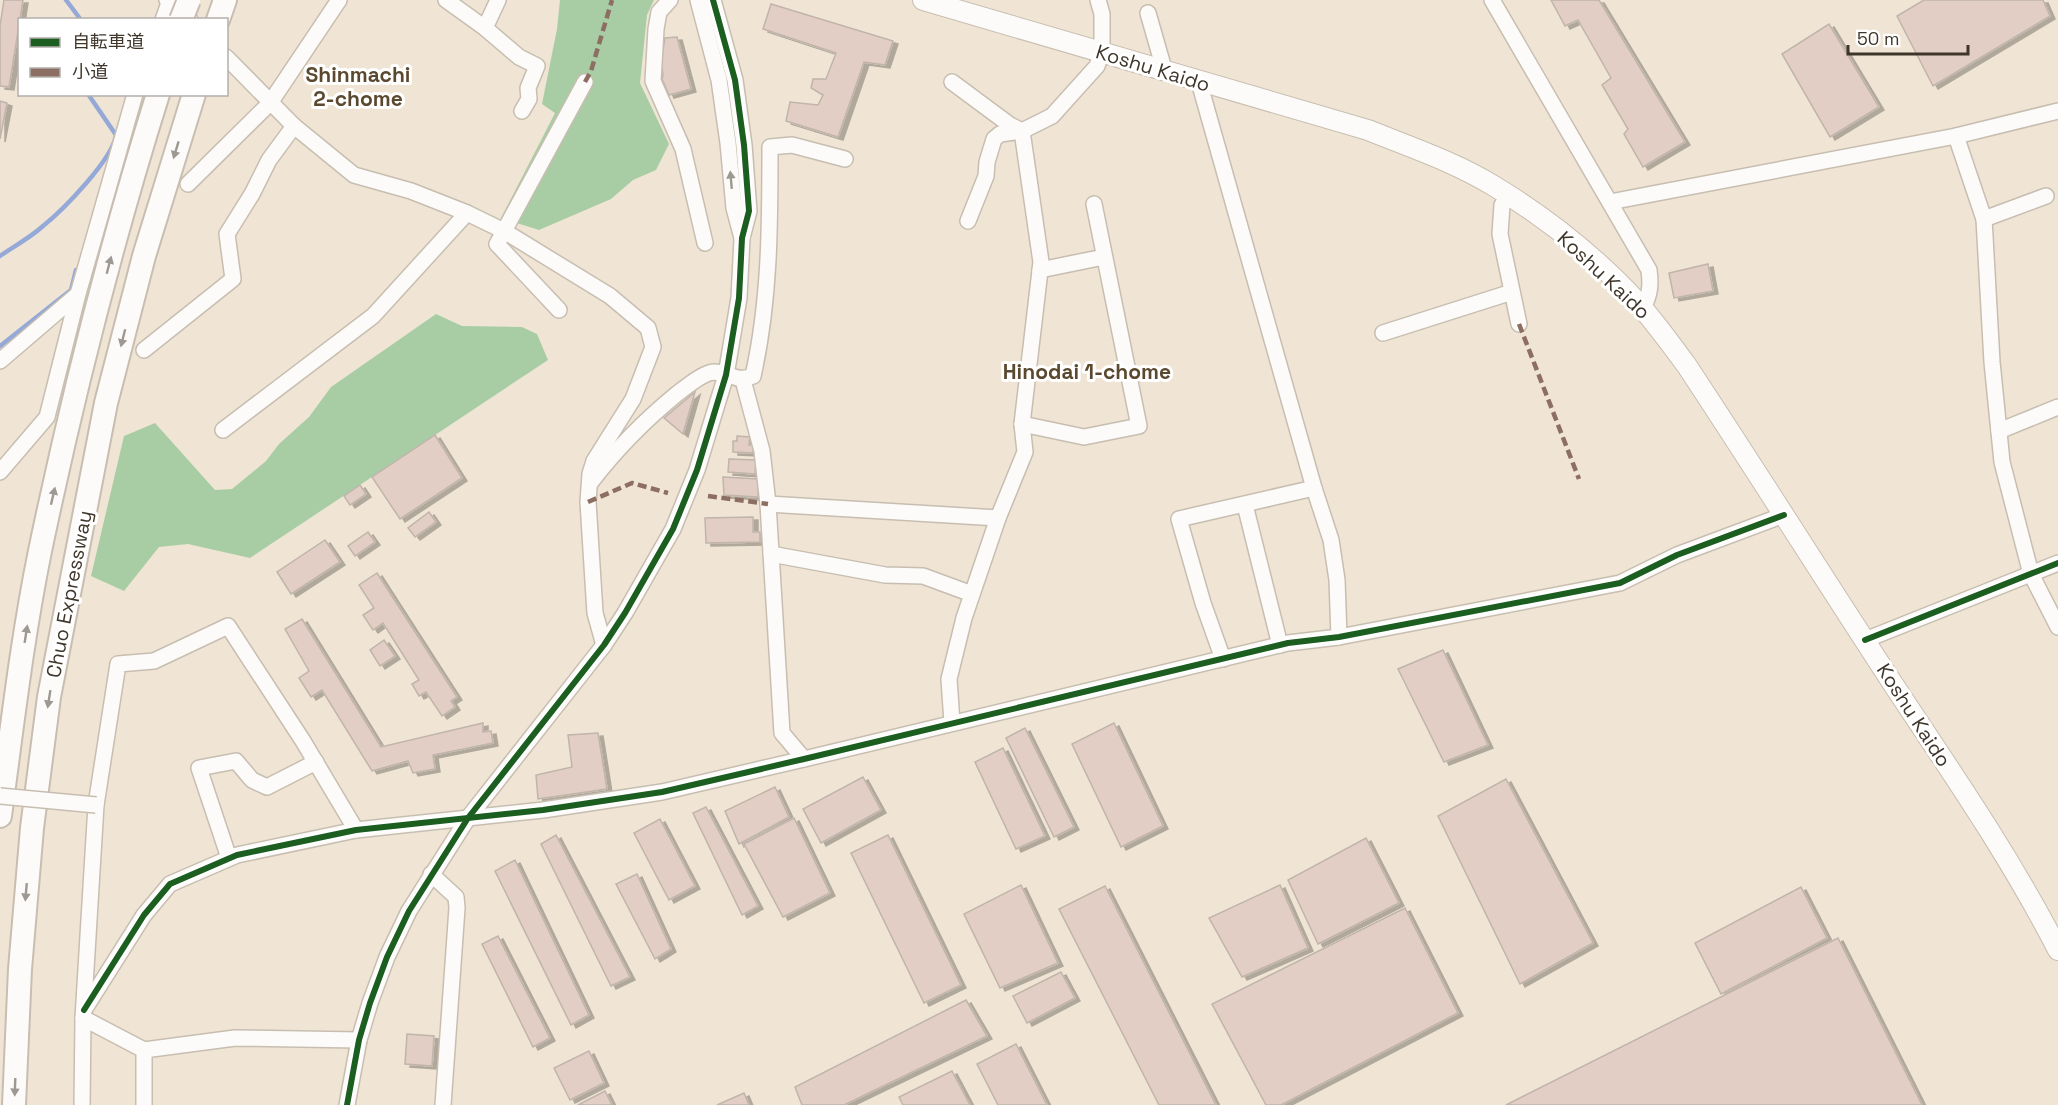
<svg xmlns="http://www.w3.org/2000/svg" width="2058" height="1105" font-family="'Space Grotesk','Noto Sans JP',sans-serif">
	<style>
		.forest { fill: #a8cda4 }
		.lines { fill: none; stroke-linecap: round; stroke-linejoin: round }
		.stream { stroke: #95a9d8; stroke-width: 4.5 }
		.building { fill: #e2cec4; stroke: #c0b4ab; stroke-width: 1.5; filter: url(#shadow) }
		.minor-casing { stroke: #c7beb1; stroke-width: 18 }
		.major-casing { stroke: #c7beb1; stroke-width: 22 }
		.highway-casing { stroke: #c7beb1; stroke-width: 26 }
		.minor { stroke: #fdfbf9; stroke-width: 15 }
		.major { stroke: #fdfbf9; stroke-width: 20 }
		.highway { stroke: #fdfbf9; stroke-width: 22 }
		.minor-bridge-casing { stroke: #c7beb1; stroke-width: 18; stroke-linecap: butt }
		.highway-bridge-casing { stroke: #c7beb1; stroke-width: 26; stroke-linecap: butt }
		.minor-bridge { stroke: #fdfbf9; stroke-width: 15 }
		.highway-bridge { stroke: #fdfbf9; stroke-width: 22 }
		.quiet { stroke: #8d6e63; stroke-width: 4.5; stroke-dasharray: 9 4.5; stroke-linecap: butt }
		.cycleway-casing { stroke: #fff; stroke-width: 10 }
		.cycleway { stroke: #1b5e20; stroke-width: 6 }
		.oneway { fill: #9e9892 }
		.labels { text-anchor: middle; dominant-baseline: central; stroke-width: 6; stroke-linejoin: round; paint-order: stroke }
		.street-label { font-size: 20px; fill: #3f362b; stroke: #fff }
		.neighbourhood-label { font-size: 21px; font-weight: bold; fill: #5b492f; stroke: #fff }
	</style>
	<defs>
		<filter id="shadow"><feDropShadow dx="5" dy="3" stdDeviation="0" flood-color="#0004"/></filter>
	</defs>
	<rect width="100%" height="100%" fill="#f0e5d4"/>
	<g class="forest">
		<polygon points="560,0 654,0 647,15 640,83 669,144 656,170 633,180 611,199 539,230 501,218 555,113 542,104 557,29"/>
		<polygon points="436,314 462,326 522,327 537,334 548,360 250,558 188,544 159,547 124,591 91,576 124,436 155,423 215,490 232,489 266,461 279,444 309,417 331,387"/>
	</g>
	<g class="lines">
		<g class="stream">
			<polyline points="66,0 81,20"/>
			<path d="M0,256C14,246 30,238 43,226C63,210 113,159 116,135L88,94"/>
			<polyline points="0,346 71,290 76,270"/>
		</g>
	</g>
	<g class="building">
		<polygon points="4,0 23,0 9,87 0,86 0,26"/>
		<polygon points="1551,0 1599,0 1685,142 1643,167 1624,134 1628,129 1602,85 1611,78 1578,20 1565,26"/>
		<polygon points="1924,0 2043,0 2050,16 1933,86 1897,16"/>
		<polygon points="771,4 893,41 885,65 864,62 838,137 786,121 790,102 818,105 823,95 811,88 813,79 826,79 836,53 763,29"/>
		<polygon points="1829,24 1879,107 1830,137 1782,54"/>
		<polygon points="677,37 691,89 669,95 662,79 663,75 661,62 665,38"/>
		<polygon points="0,101 7,103 0,139"/>
		<polygon points="1708,264 1713,291 1674,298 1669,273"/>
		<polygon points="695,392 683,434 664,418"/>
		<polygon points="435,435 462,478 400,519 372,477"/>
		<polygon points="737,436 750,437 749,445 754,445 753,453 733,452 733,441 737,441"/>
		<polygon points="729,459 756,460 755,474 728,472"/>
		<polygon points="723,477 759,479 758,497 724,495"/>
		<polygon points="360,485 366,494 350,505 344,496"/>
		<polygon points="429,512 436,522 415,537 408,528"/>
		<polygon points="753,517 753,532 760,532 760,542 706,543 705,518"/>
		<polygon points="368,532 375,542 355,556 348,546"/>
		<polygon points="325,540 340,562 291,594 277,572"/>
		<polygon points="377,573 457,697 451,701 455,707 442,716 426,692 419,696 412,684 419,680 383,623 373,630 363,615 374,608 359,585"/>
		<polygon points="302,619 381,747 483,723 483,732 491,731 493,743 433,755 435,769 413,773 408,761 372,771 322,690 311,697 299,678 309,671 285,629"/>
		<polygon points="384,640 395,656 380,666 370,650"/>
		<polygon points="1443,650 1488,745 1444,762 1398,669"/>
		<polygon points="1114,723 1163,826 1121,847 1072,744"/>
		<polygon points="1025,728 1074,827 1054,837 1006,738"/>
		<polygon points="598,733 607,789 538,799 536,775 572,767 568,735"/>
		<polygon points="1003,748 1045,836 1016,849 975,762"/>
		<polygon points="863,777 881,810 821,843 803,809"/>
		<polygon points="1506,779 1593,943 1520,984 1438,816"/>
		<polygon points="775,787 789,817 739,844 725,811"/>
		<polygon points="706,807 758,906 742,915 693,813"/>
		<polygon points="794,818 830,893 783,917 744,844"/>
		<polygon points="660,819 695,886 669,900 634,833"/>
		<polygon points="556,835 630,977 611,986 541,844"/>
		<polygon points="888,835 961,985 924,1003 851,853"/>
		<polygon points="1366,838 1399,903 1318,944 1288,880"/>
		<polygon points="515,860 589,1015 571,1025 495,871"/>
		<polygon points="637,874 671,949 655,959 616,884"/>
		<polygon points="1021,885 1058,963 1000,988 964,914"/>
		<polygon points="1280,885 1308,948 1242,977 1209,918"/>
		<polygon points="1105,886 1216,1105 1159,1105 1059,909"/>
		<polygon points="1801,887 1827,938 1721,994 1695,943"/>
		<polygon points="1405,908 1458,1013 1281,1105 1266,1105 1212,1004"/>
		<polygon points="498,936 550,1038 533,1047 482,944"/>
		<polygon points="1838,938 1922,1105 1506,1105"/>
		<polygon points="1061,972 1075,998 1027,1023 1013,996"/>
		<polygon points="966,1000 987,1036 844,1105 802,1105 795,1087"/>
		<polygon points="407,1034 434,1036 432,1066 405,1064"/>
		<polygon points="1016,1044 1047,1105 998,1105 977,1064"/>
		<polygon points="589,1051 604,1083 570,1100 554,1068"/>
		<polygon points="952,1071 970,1105 903,1105 899,1097"/>
		<polygon points="605,1091 612,1105 578,1105"/>
		<polygon points="744,1093 749,1105 717,1105"/>
	</g>
	<g class="lines">
		<defs>
			<g id="minor">
				<polyline points="167,0 190,20"/>
				<polyline points="446,0 485,28 498,0"/>
				<polyline points="670,0 659,12 656,29 653,81 683,149 705,243"/>
				<polyline points="698,0 719,80 728,143 734,208 742,238"/>
				<path d="M1492,0L1649,270C1651,285 1650,295 1643,308"/>
				<polyline points="1148,13 1164,69"/>
				<polyline points="163,20 170,0"/>
				<polyline points="485,28 519,57 537,66 528,88 529,99 522,111"/>
				<polyline points="226,57 294,126 354,175 411,191 467,213 504,231 610,296 648,328 653,347 633,399 594,461 590,474 588,502 595,613 604,645"/>
				<polyline points="1199,82 1314,488 1331,540 1337,580 1339,637"/>
				<polyline points="1956,136 1984,219 1992,362 2002,462 2031,574 2058,627"/>
				<polyline points="188,184 270,103 339,0"/>
				<polyline points="1509,196 1502,205 1500,234 1519,324"/>
				<polyline points="1610,202 1956,136 2058,111"/>
				<polyline points="1984,219 2046,196"/>
				<polyline points="968,221 986,176 987,162 994,139 1000,134 1022,131 1052,116 1097,66 1102,52 1102,14 1098,0"/>
				<polyline points="1040,270 1104,257"/>
				<polyline points="559,310 497,244 585,82"/>
				<polyline points="1383,333 1512,292"/>
				<polyline points="144,350 233,279 227,234 252,194 269,160 294,126"/>
				<polyline points="0,361 77,295"/>
				<polyline points="743,380 762,451 768,504 782,733 804,759"/>
				<polyline points="1022,424 1084,437 1139,426 1094,204"/>
				<polyline points="223,430 373,316 467,213"/>
				<polyline points="1999,431 2058,407"/>
				<polyline points="0,472 47,417 78,294 135,94"/>
				<path d="M591,482C617,448 645,420 678,393C688,386 697,377 709,373C724,368 734,384 753,376C770,300 770,224 770,147L792,145L845,159"/>
				<polyline points="768,504 998,518"/>
				<polyline points="1245,505 1280,645"/>
				<polyline points="771,554 885,575 923,576 972,594"/>
				<polyline points="1865,640 2058,563"/>
				<polyline points="1223,659 1203,603 1179,519 1314,488"/>
				<polyline points="952,723 949,679 964,618 998,518 1025,452 1022,424 1041,262 1022,131 1010,125 952,82"/>
				<polyline points="229,858 199,768 236,761 252,780 267,787 316,762"/>
				<polyline points="431,874 456,897 457,908 443,1105"/>
				<polyline points="84,1010 144,915 170,884 237,855 356,830 543,810 662,792 804,759 1288,643 1339,637 1620,583 1677,555 1784,515"/>
				<polyline points="83,1018 144,1050 144,1105"/>
				<polyline points="144,1050 235,1038 359,1040"/>
				<polyline points="82,1105 83,1018 96,805 118,664 154,661 228,626 303,741 356,830"/>
				<polyline points="347,1105 359,1040 370,1003 387,957 409,911 468,818 604,645 625,613 673,529 697,470 726,375 739,298 742,238 749,211 744,145 735,80 713,0"/>
			</g>
			<path id="major" d="M923,0L1368,130C1410,147 1455,162 1494,186C1542,215 1588,251 1627,291C1649,314 1668,340 1687,366C1757,472 1825,580 1895,687C1952,773 2011,858 2058,950"/>
			<g id="highway">
				<polyline points="218,20 225,0"/>
				<path d="M0,816C12,728 22,639 40,551C72,398 111,244 158,94"/>
				<polyline points="14,1105 20,969 32,828 49,697 106,403 144,256 194,94"/>
			</g>
		</defs>
		<use href="#minor" class="minor-casing"/>
		<use href="#major" class="major-casing"/>
		<use href="#highway" class="highway-casing"/>
		<use href="#minor" class="minor"/>
		<use href="#major" class="major"/>
		<use href="#highway" class="highway"/>
		<defs>
			<polyline id="minor-bridge" points="0,796 96,805"/>
			<polyline id="highway-bridge" points="181,20 189,0"/>
		</defs>
		<use href="#minor-bridge" class="minor-bridge-casing"/>
		<use href="#highway-bridge" class="highway-bridge-casing"/>
		<use href="#minor-bridge" class="minor-bridge"/>
		<use href="#highway-bridge" class="highway-bridge"/>
		<g class="quiet">
			<polyline points="585,82 591,71 612,0"/>
			<polyline points="1519,324 1579,479"/>
			<polyline points="708,496 768,504"/>
			<polyline points="588,502 632,483 668,493"/>
		</g>
		<defs>
			<g id="cycleway">
				<polyline points="1865,640 2058,563"/>
				<polyline points="84,1010 144,915 170,884 237,855 356,830 543,810 662,792 804,759 1288,643 1339,637 1620,583 1677,555 1784,515"/>
				<polyline points="347,1105 359,1040 370,1003 387,957 409,911 468,818 604,645 625,613 673,529 697,470 726,375 739,298 742,238 749,211 744,145 735,80 713,0"/>
			</g>
		</defs>
		<use href="#cycleway" class="cycleway-casing"/>
		<use href="#cycleway" class="cycleway"/>
	</g>
	<defs><path id="oneway-solid" d="M-6-.8H1V-3.2L6.5 0L1 3.2V.8H-6Z" transform="scale(1.5)"/></defs>
	<g class="oneway">
		<use href="#oneway-solid" transform="translate(176 150) rotate(107)"/>
		<use href="#oneway-solid" transform="translate(731 180) rotate(-95)"/>
		<use href="#oneway-solid" transform="translate(109 265) rotate(-75)"/>
		<use href="#oneway-solid" transform="translate(123 338) rotate(104)"/>
		<use href="#oneway-solid" transform="translate(53 496) rotate(-77)"/>
		<use href="#oneway-solid" transform="translate(26 634) rotate(-81)"/>
		<use href="#oneway-solid" transform="translate(49 699) rotate(99)"/>
		<use href="#oneway-solid" transform="translate(26 892) rotate(95)"/>
		<use href="#oneway-solid" transform="translate(15 1087) rotate(92)"/>
	</g>
	<g class="labels">
		<g class="street-label">
			<text transform="translate(1153 68) rotate(17)">Koshu Kaido</text>
			<text transform="translate(1604 275) rotate(43)">Koshu Kaido</text>
			<text transform="translate(69 594) rotate(-79)">Chuo Expressway</text>
			<text transform="translate(1914 715) rotate(57)">Koshu Kaido</text>
		</g>
		<g class="neighbourhood-label">
			<text x="358" y="74">Shinmachi<tspan x="358" dy="24">2-chome</tspan></text>
			<text x="1087" y="371">Hinodai 1-chome</text>
		</g>
	</g>
	<rect x="18" y="18" width="210" height="78" fill="#ffffff" stroke="#b2afaa" stroke-width="1.5"/>
	<rect x="30" y="38" width="30" height="9" fill="#1b5e20" stroke="#b2afaa" stroke-width="1.5"/>
	<text x="72" y="48" font-size="18" fill="#3f362b">自転車道</text>
	<rect x="30" y="68" width="30" height="9" fill="#8d6e63" stroke="#b2afaa" stroke-width="1.5"/>
	<text x="72" y="78" font-size="18" fill="#3f362b">小道</text>
	<path d="M1848 45v9h120v-9" fill="none" stroke="#3f362b" stroke-width="3"/>
	<text x="1857" y="45" font-size="18" fill="#3f362b" stroke="#ffffff" stroke-width="4.5" paint-order="stroke">50 m</text>
</svg>
